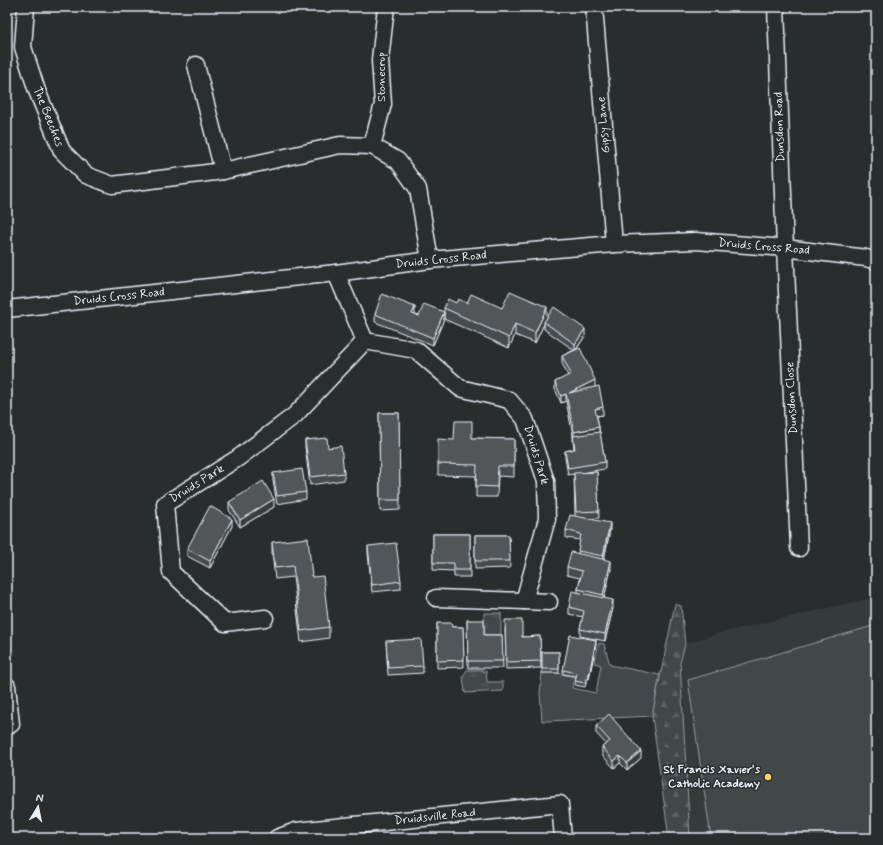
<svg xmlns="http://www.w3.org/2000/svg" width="883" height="845" font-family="Mynerve,sans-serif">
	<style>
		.built { fill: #363a3b }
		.grass { fill: url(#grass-tufts); stroke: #959ca0 }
		.forest { fill: url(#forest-firs); stroke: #959ca0 }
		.green { fill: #424648; stroke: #959ca0 }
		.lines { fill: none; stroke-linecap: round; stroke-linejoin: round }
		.street-casing { stroke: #e8f1f8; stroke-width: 19 }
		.street { stroke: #2a2d2e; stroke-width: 16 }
		.wall { fill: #474b4d; stroke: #e8f1f8 }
		.shaded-wall { fill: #3a3d3e; stroke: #e8f1f8 }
		.building { fill: #535759; stroke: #e8f1f8 }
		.poi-dot { fill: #ffd166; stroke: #2a2d2e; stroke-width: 1.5 }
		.labels { text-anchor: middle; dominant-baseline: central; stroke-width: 3; stroke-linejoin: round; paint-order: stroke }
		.street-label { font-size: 12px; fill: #e8f1f8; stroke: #2a2d2e }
		.poi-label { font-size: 12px; font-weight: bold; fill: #e8f1f8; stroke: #2a2d2e; text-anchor: end }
	</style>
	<defs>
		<pattern id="grass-tufts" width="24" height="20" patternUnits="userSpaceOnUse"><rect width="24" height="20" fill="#424648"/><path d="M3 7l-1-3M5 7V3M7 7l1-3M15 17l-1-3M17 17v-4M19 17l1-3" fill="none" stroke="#5d6163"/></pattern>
		<pattern id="forest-firs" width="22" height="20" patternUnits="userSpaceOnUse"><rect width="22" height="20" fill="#424648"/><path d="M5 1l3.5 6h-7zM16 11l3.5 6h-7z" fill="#5d6163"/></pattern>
	</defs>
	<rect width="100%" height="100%" fill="#2a2d2e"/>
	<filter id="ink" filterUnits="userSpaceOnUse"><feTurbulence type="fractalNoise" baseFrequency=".025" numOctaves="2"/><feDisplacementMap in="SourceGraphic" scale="8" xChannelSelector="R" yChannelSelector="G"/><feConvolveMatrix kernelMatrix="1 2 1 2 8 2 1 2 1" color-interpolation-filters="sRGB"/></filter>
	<g filter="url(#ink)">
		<polygon class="built" points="876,597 876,838 669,838 652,716 660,675 685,644 720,633"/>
		<g class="grass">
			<polygon points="484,613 501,613 501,640 485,640"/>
			<polygon points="467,670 482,670 482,671 486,671 487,682 503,682 503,691 465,693 463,676"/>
		</g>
		<polygon class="forest" points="675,604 681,606 685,644 680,663 690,838 669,838 652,716"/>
		<g class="green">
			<polygon points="876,625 876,838 711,838 688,680"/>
			<polygon points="599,643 604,644 610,665 660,675 652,716 547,721 542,721 540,693 542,673 558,673 574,677 572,688 596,693 601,665 594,663"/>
		</g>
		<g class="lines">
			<defs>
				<g id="street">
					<polyline points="26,7 23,47 37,91 62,151 86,175 112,185 223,171"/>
					<polyline points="594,7 614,244"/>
					<polyline points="776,7 785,248 799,548"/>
					<polyline points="196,65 223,171 340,145 372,146 398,161 418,189 430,260"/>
					<polyline points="372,146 383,104 380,60 386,7"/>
					<polyline points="336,273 365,341 416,350 460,388 509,400 525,419 546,481 547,519 524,601 436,598"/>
					<polyline points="7,309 336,273 430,260 614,244 696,241 785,248 866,258 876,261"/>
					<polyline points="524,601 549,602"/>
					<polyline points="265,618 225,623 171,572 165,504 238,458 295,415 365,341"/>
					<polyline points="7,686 11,724 7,726"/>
					<polyline points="277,838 296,831 560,804 563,838"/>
				</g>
			</defs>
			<use href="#street" class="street-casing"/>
			<use href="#street" class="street"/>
		</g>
		<g class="wall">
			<polygon points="456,303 467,303 502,308 547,318 585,336 576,350 595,387 603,415 597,416 605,462 605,469 581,473 597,472 599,518 589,519 610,530 604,560 611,569 604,598 613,608 605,641 580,636 580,629 583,617 569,614 569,607 578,592 578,589 580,578 567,575 567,567 578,554 580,540 566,538 566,530 575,516 574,474 568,475 565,458 565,451 574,449 573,443 573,436 566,401 561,403 555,389 555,382 568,376 562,363 562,356 574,350 544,329 544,324 535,343 515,335 509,348 444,319 444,308"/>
			<polygon points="375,314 415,314 415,315 419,316 444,319 433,345 375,322"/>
			<polygon points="379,413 399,413 400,510 380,511"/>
			<polygon points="472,438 514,439 514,477 498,476 497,497 476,497 476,476 438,475 438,464"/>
			<polygon points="305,440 328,448 344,473 344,480 310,485 305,447"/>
			<polygon points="273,473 306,492 306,499 277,504 273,481"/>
			<polygon points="229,502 274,507 240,527 229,510"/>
			<polygon points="232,526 210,568 187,556 187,549"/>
			<polygon points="433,534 470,534 470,577 454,577 454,571 433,570"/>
			<polygon points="475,535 509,535 510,568 475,569"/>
			<polygon points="272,542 312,577 329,627 329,638 301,642 293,577 275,579 272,553"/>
			<polygon points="368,546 401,581 401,589 372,592 368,553"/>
			<polygon points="467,620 484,635 502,635 503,668 468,668"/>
			<polygon points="437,623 452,627 463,627 464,667 437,668"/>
			<polygon points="505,628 522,637 540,636 541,668 506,669"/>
			<polygon points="386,641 423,666 423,673 388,675"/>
			<polygon points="596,644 589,679 587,679 585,687 575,685 576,676 563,674 563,670"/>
			<rect x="542" y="652" width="17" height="21"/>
			<polygon points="596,726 641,758 627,770 620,763 614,768 602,755 602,747 606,744 596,733"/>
		</g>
		<g class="shaded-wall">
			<polygon points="415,307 415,314 412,321 412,314"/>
			<polygon points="547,307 547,318 544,322 544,324 535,343 535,333"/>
			<polygon points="444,312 444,319 433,345 433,338"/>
			<polygon points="515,324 515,335 509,348 509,338"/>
			<polygon points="585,329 585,336 575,351 575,344"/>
			<polygon points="595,380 595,388 569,393"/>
			<polygon points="566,394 566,401 561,403 561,396"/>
			<polygon points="603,407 603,415 595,416 595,409"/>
			<polygon points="599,427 599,434 574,440 574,432"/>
			<polygon points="274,499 274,507 240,527 240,520"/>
			<polygon points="232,519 232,526 210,568 210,561"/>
			<polygon points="610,523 610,530 603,563 603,556"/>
			<polygon points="611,561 611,569 603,603 603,595"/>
			<polygon points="613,600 613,608 605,641 605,634"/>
			<polygon points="596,640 596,644 589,679 589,675"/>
			<polygon points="641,751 641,758 627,770 627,763"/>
			<polygon points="620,756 620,763 614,768 614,761"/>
		</g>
		<g class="building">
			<polygon points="510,291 547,307 535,333 515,324 509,338 444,308 448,299 456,303 458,299 467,303 471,294 502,308"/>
			<polygon points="382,294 415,307 412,314 419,316 424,304 444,312 433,338 375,314"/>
			<polygon points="554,307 585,329 575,344 544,322"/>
			<polygon points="580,348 595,380 569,393 599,386 603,407 595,409 599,427 574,432 566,394 561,396 555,382 571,374 562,356"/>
			<polygon points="379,413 399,413 400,500 380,500"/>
			<polygon points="455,421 472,421 472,438 514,439 514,466 498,466 497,487 476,486 477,465 438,464 438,439 454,440"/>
			<polygon points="600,432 605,462 568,468 565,451 575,449 573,436"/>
			<polygon points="327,438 328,448 341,446 344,473 310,477 305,440"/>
			<polygon points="302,469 306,492 277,496 273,473"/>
			<polygon points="597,472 599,511 576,512 574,473"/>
			<polygon points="263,481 274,499 240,520 229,502"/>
			<polygon points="210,506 232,519 210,561 187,549"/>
			<polygon points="570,515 610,523 603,556 578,551 581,534 566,530"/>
			<polygon points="433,534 470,534 470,570 454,570 454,563 433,563"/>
			<polygon points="475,535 509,535 510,561 475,561"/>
			<polygon points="308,538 312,577 323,576 329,627 301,631 293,566 275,568 272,542"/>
			<polygon points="396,543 401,581 372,585 368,546"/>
			<polygon points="571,552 611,561 603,595 578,589 582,571 567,567"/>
			<polygon points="572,591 613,600 605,634 580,629 584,611 569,607"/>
			<polygon points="467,620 484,620 484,635 502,635 503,661 468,661"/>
			<polygon points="505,620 522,620 522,637 540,636 541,661 506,662"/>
			<polygon points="437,623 451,623 452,627 463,627 464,660 437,661"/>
			<polygon points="570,635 596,640 589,675 587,675 585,683 575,681 577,673 563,670"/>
			<polygon points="421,639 423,666 388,668 386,641"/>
			<rect x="542" y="652" width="17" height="17"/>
			<polygon points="609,714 641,751 627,763 620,756 614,761 602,747 610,741 596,726"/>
		</g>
	</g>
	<circle class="poi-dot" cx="768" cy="777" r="4"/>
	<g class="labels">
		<g class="street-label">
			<text transform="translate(382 77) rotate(-90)">Stonecrop</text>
			<text transform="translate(48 117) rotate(68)">The Beeches</text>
			<text transform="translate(604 125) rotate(-95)">Gipsy Lane</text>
			<text transform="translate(780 127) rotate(-92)">Dunsdon Road</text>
			<text transform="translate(764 247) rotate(5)">Druids Cross Road</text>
			<text transform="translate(441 260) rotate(-6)">Druids Cross Road</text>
			<text transform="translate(119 297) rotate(-6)">Druids Cross Road</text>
			<text transform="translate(792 398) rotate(-93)">Dunsdon Close</text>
			<text transform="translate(536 455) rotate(73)">Druids Park</text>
			<text transform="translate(197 484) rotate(-32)">Druids Park</text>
			<text transform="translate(435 817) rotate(-6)">Druidsville Road</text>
		</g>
		<g class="poi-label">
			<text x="760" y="770">St Francis Xavier's<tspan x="760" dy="14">Catholic Academy</tspan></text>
		</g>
	</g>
	<rect width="883" height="845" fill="none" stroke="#2a2d2e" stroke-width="24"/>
	<rect x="12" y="12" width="859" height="821" fill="none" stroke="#e8f1f8" stroke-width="1.5" filter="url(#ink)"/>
	<g transform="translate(38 807) rotate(10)" stroke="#2a2d2e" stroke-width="3" paint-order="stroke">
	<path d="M0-3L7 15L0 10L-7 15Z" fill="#e8f1f8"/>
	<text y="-6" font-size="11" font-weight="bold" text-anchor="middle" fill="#e8f1f8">N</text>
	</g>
</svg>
